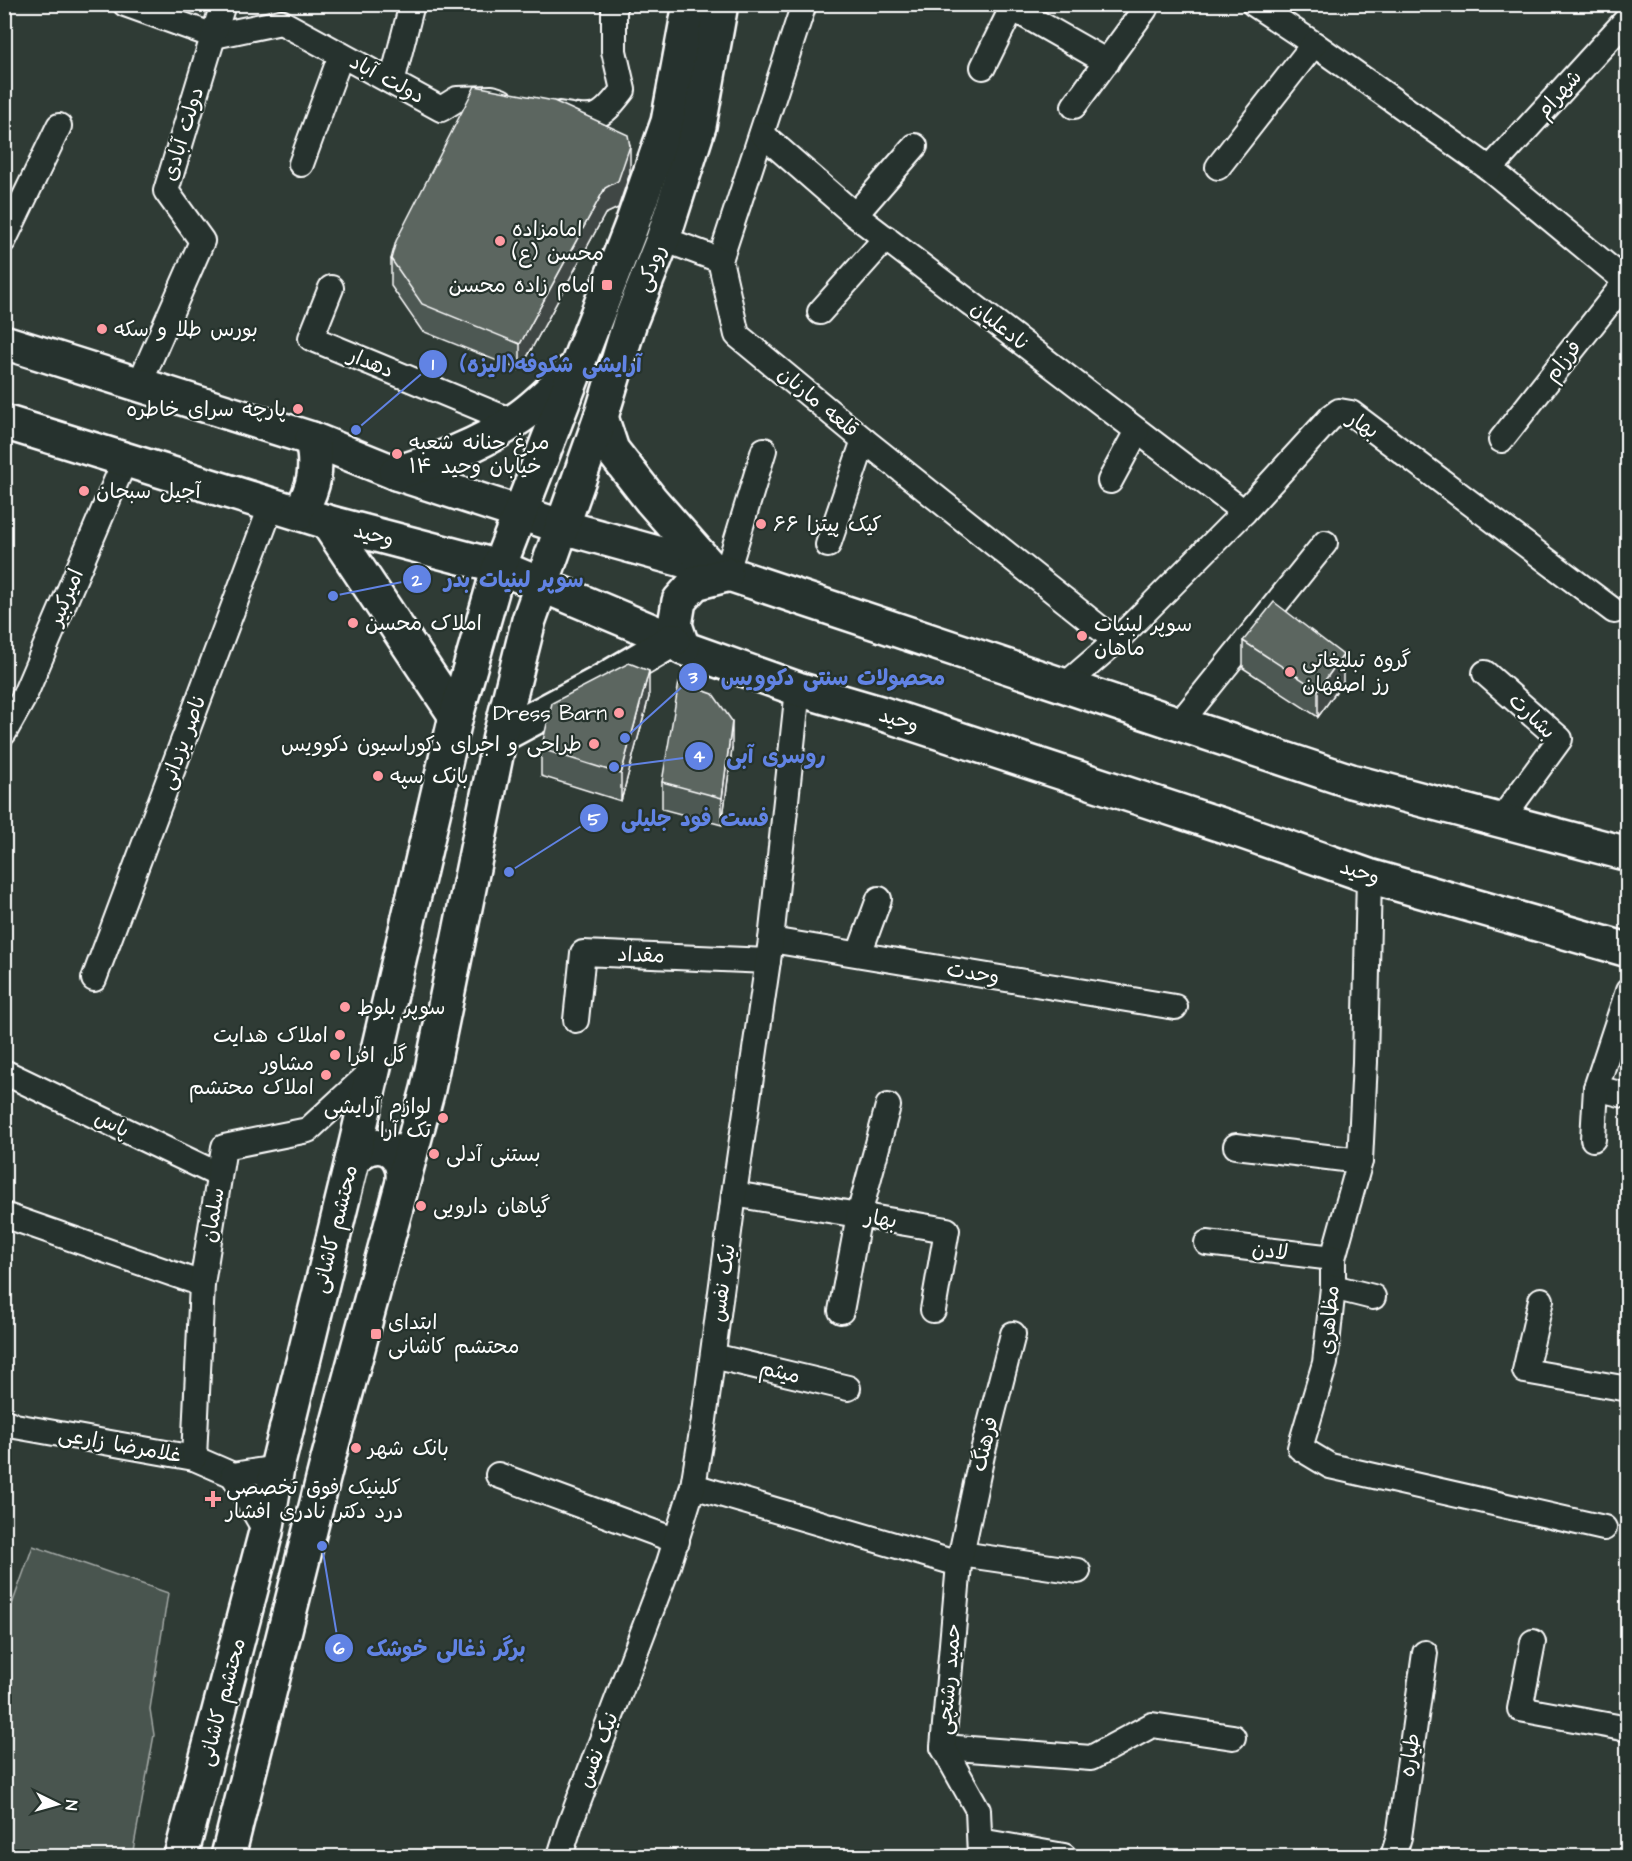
<svg xmlns="http://www.w3.org/2000/svg" width="1632" height="1861" font-family="'Architects Daughter','Playpen Sans Arabic',sans-serif">
	<style>
		.green { fill: #4a544f; stroke: #a4aaa7; stroke-width: 1.5 }
		.lines { fill: none; stroke-linecap: round; stroke-linejoin: round }
		.minor-casing { stroke: #fff; stroke-width: 28 }
		.secondary-casing { stroke: #fff; stroke-width: 38 }
		.minor { stroke: #26332d; stroke-width: 24 }
		.secondary { stroke: #26332d; stroke-width: 33 }
		.wall { fill: #4e5853; stroke: #fff; stroke-width: 1.5 }
		.shaded-wall { fill: #404744; stroke: #fff; stroke-width: 1.5 }
		.building { fill: #5b6661; stroke: #fff; stroke-width: 1.5 }
		.poi-dot { fill: #ff9aa2; stroke: #26332d; stroke-width: 2 }
		.labels { text-anchor: middle; dominant-baseline: central; stroke-width: 4.5; stroke-linejoin: round; paint-order: stroke }
		.street-label { font-size: 21px; fill: #fff; stroke: #26332d }
		.poi-label { font-size: 21px; fill: #fff; stroke: #26332d; text-anchor: start }
		.leader { fill: none; stroke: #6183e4; stroke-width: 2 }
		.callout-dot { fill: #6183e4; stroke: #26332d; stroke-width: 2 }
		.mark-label { font-size: 18px; text-anchor: middle; font-weight: bold; fill: #fff }
		.callout-label { font-size: 22px; text-anchor: middle; font-weight: bold; fill: #6183e4; stroke: #26332d; stroke-width: 4.5; stroke-linejoin: round; paint-order: stroke }
	</style>
	<rect width="100%" height="100%" fill="#2f3b35"/>
	<filter id="ink" filterUnits="userSpaceOnUse"><feTurbulence type="fractalNoise" baseFrequency=".0167" numOctaves="2"/><feDisplacementMap in="SourceGraphic" scale="12" xChannelSelector="R" yChannelSelector="G"/><feConvolveMatrix kernelMatrix="1 2 1 2 8 2 1 2 1" color-interpolation-filters="sRGB"/></filter>
	<g filter="url(#ink)">
		<polygon class="green" points="33,1546 168,1593 150,1709 154,1735 132,1856 5,1856 5,1624"/>
		<g class="lines">
			<defs>
				<g id="minor">
					<polyline points="125,4 214,36 281,22 441,109 457,99 492,98 501,101"/>
					<polyline points="804,4 720,260 737,335 864,440 1116,641 1064,686"/>
					<polyline points="1005,4 1107,62"/>
					<polyline points="1254,4 1314,44 1490,169 1628,283"/>
					<polyline points="983,67 1014,4"/>
					<polyline points="392,82 412,4"/>
					<polyline points="1074,106 1145,9"/>
					<path d="M559,114C596,120 599,121 623,90L614,51V4"/>
					<polyline points="762,134 855,215 1244,512"/>
					<polyline points="301,164 341,55"/>
					<polyline points="1218,167 1314,44"/>
					<polyline points="1490,169 1628,18"/>
					<polyline points="855,215 915,146"/>
					<polyline points="663,239 720,260"/>
					<polyline points="4,240 59,126"/>
					<polyline points="331,288 311,338 514,422"/>
					<polyline points="820,312 886,238"/>
					<polyline points="139,385 202,241 166,191 223,4"/>
					<polyline points="1501,440 1628,279"/>
					<polyline points="1110,481 1137,431"/>
					<polyline points="828,545 864,440"/>
					<polyline points="726,575 764,450"/>
					<polyline points="1116,641 1244,512 1331,417 1339,411 1351,413 1614,611"/>
					<polyline points="1485,673 1560,739 1500,821"/>
					<polyline points="1179,724 1325,543"/>
					<polyline points="4,733 23,699 125,460"/>
					<polyline points="1369,876 1365,1062 1360,1161 1333,1258 1333,1287 1325,1363 1300,1448 1330,1466 1604,1528"/>
					<polyline points="771,940 1175,1007"/>
					<polyline points="859,954 879,899"/>
					<polyline points="94,979 272,504"/>
					<polyline points="576,1020 583,953 768,961"/>
					<polyline points="4,1072 219,1175"/>
					<polyline points="1596,1088 1628,1096"/>
					<polyline points="1593,1139 1596,1088 1628,991"/>
					<polyline points="1236,1146 1360,1161"/>
					<polyline points="734,1194 947,1230 933,1310"/>
					<polyline points="4,1215 202,1284"/>
					<polyline points="1207,1243 1333,1258"/>
					<polyline points="1333,1287 1373,1297"/>
					<polyline points="1541,1300 1525,1371 1628,1389"/>
					<polyline points="841,1311 859,1215 888,1106"/>
					<polyline points="713,1356 848,1388"/>
					<polyline points="4,1421 15,1426 194,1458 233,1475"/>
					<polyline points="194,1458 202,1284 224,1147 308,1130 373,1070"/>
					<polyline points="233,1475 266,1532"/>
					<polyline points="233,1475 277,1468"/>
					<polyline points="498,1475 677,1541"/>
					<polyline points="693,1486 959,1564"/>
					<polyline points="961,1554 1078,1571"/>
					<polyline points="1533,1642 1520,1709 1628,1729"/>
					<polyline points="943,1747 1091,1758 1152,1725 1233,1737"/>
					<polyline points="980,1841 1064,1856"/>
					<polyline points="560,1856 570,1824 668,1566 693,1486 704,1420 734,1194 771,940 798,689"/>
					<polyline points="980,1856 978,1810 943,1747 959,1564 982,1455 1013,1334"/>
					<polyline points="1393,1856 1399,1837 1425,1653"/>
				</g>
				<g id="secondary">
					<polyline points="4,342 312,439 396,473 563,527 711,568 1351,781 1628,854"/>
					<polyline points="601,417 612,450 651,500 711,568"/>
					<polyline points="4,422 327,522 499,567 673,640 683,648 798,689 880,713 1243,832 1369,876 1628,950"/>
					<path d="M396,473C437,460 479,446 514,421C535,408 552,389 570,372"/>
					<path d="M300,513C315,486 318,469 312,439"/>
					<polyline points="327,522 456,716"/>
					<polyline points="683,648 675,625 679,601 695,583 726,575"/>
					<polyline points="500,736 603,681 673,640"/>
					<path d="M352,1161C373,1134 406,1147 403,1181"/>
					<polyline points="181,1856 266,1532 277,1468 352,1161 456,716 499,567 631,227 668,122 690,4"/>
					<polyline points="228,1856 326,1467 428,1089 500,736 529,620 601,417 630,322 663,239 699,126 721,4"/>
				</g>
			</defs>
			<use href="#minor" class="minor-casing"/>
			<use href="#secondary" class="secondary-casing"/>
			<use href="#minor" class="minor"/>
			<use href="#secondary" class="secondary"/>
		</g>
		<g class="wall">
			<polygon points="630,173 618,208 605,214 520,370 422,331 391,286 391,259"/>
			<polygon points="1243,641 1343,682 1318,717 1243,668"/>
			<polygon points="649,697 621,801 541,776 541,749"/>
			<polygon points="732,748 722,825 662,809 662,782"/>
		</g>
		<g class="shaded-wall">
			<polygon points="630,146 630,173 618,208 605,214 520,370 520,344 605,188"/>
			<polygon points="1343,655 1343,682 1318,717 1318,690"/>
			<polygon points="649,671 649,697 621,801 621,774"/>
			<polygon points="732,721 732,748 722,825 722,798"/>
		</g>
		<g class="building">
			<polygon points="475,86 554,101 628,135 630,146 618,181 605,188 520,344 422,304 391,259 396,241"/>
			<polygon points="1274,602 1343,655 1318,690 1243,641"/>
			<polygon points="629,663 649,671 621,774 541,749 552,703"/>
			<polygon points="679,682 713,694 732,721 722,798 662,782"/>
		</g>
	</g>
	<g class="poi-dot">
		<circle cx="500" cy="241" r="6"/>
		<rect x="601" y="279" width="12" height="12" rx="3"/>
		<circle cx="102" cy="329" r="6"/>
		<circle cx="298" cy="409" r="6"/>
		<circle cx="397" cy="454" r="6"/>
		<circle cx="84" cy="491" r="6"/>
		<circle cx="761" cy="524" r="6"/>
		<circle cx="353" cy="623" r="6"/>
		<circle cx="1082" cy="636" r="6"/>
		<circle cx="1290" cy="672" r="6"/>
		<circle cx="619" cy="713" r="6"/>
		<circle cx="594" cy="744" r="6"/>
		<circle cx="378" cy="776" r="6"/>
		<circle cx="345" cy="1007" r="6"/>
		<circle cx="340" cy="1035" r="6"/>
		<circle cx="335" cy="1055" r="6"/>
		<circle cx="326" cy="1075" r="6"/>
		<circle cx="443" cy="1118" r="6"/>
		<circle cx="434" cy="1154" r="6"/>
		<circle cx="421" cy="1206" r="6"/>
		<rect x="370" y="1328" width="12" height="12" rx="3"/>
		<circle cx="356" cy="1448" r="6"/>
		<path d="M210 1490h6v6h6v6h-6v6h-6v-6h-6v-6h6z"/>
	</g>
	<g class="labels">
		<g class="street-label">
			<text transform="translate(387 79) rotate(28)">دولت آباد</text>
			<text transform="translate(1559 94) rotate(-48)">شهرام</text>
			<text transform="translate(183 134) rotate(-73)">دولت آبادی</text>
			<text transform="translate(651 268) rotate(-68)">رودکی</text>
			<text transform="translate(1000 326) rotate(38)">نادعلیان</text>
			<text transform="translate(1563 361) rotate(-52)">فرزام</text>
			<text transform="translate(371 363) rotate(22)">دهدار</text>
			<text transform="translate(818 402) rotate(40)">قلعه مارنان</text>
			<text transform="translate(1363 425) rotate(32)">بهار</text>
			<text transform="translate(374 535) rotate(15)">وحید</text>
			<text transform="translate(66 597) rotate(-67)">امیرکبیر</text>
			<text transform="translate(1532 716) rotate(44)">بشارت</text>
			<text transform="translate(899 720) rotate(18)">وحید</text>
			<text transform="translate(183 742) rotate(-70)">ناصر یزدانی</text>
			<text transform="translate(1360 872) rotate(18)">وحید</text>
			<text transform="translate(641 955) rotate(2)">مقداد</text>
			<text transform="translate(973 973) rotate(9)">وحدت</text>
			<text transform="translate(112 1124) rotate(26)">پاس</text>
			<text transform="translate(213 1215) rotate(-81)">سلمان</text>
			<text transform="translate(881 1219) rotate(9)">بهار</text>
			<text transform="translate(335 1229) rotate(-76)">محتشم کاشانی</text>
			<text transform="translate(1270 1251) rotate(7)">لادن</text>
			<text transform="translate(723 1283) rotate(-82)">نیک نفس</text>
			<text transform="translate(1329 1320) rotate(-85)">مظاهری</text>
			<text transform="translate(780 1372) rotate(13)">میثم</text>
			<text transform="translate(985 1444) rotate(-76)">فرهنگ</text>
			<text transform="translate(120 1445) rotate(10)">غلامرضا زارعی</text>
			<text transform="translate(949 1679) rotate(-85)">حمید رشتچی</text>
			<text transform="translate(222 1702) rotate(-75)">محتشم کاشانی</text>
			<text transform="translate(598 1750) rotate(-69)">نیک نفس</text>
			<text transform="translate(1410 1755) rotate(-82)">طیاره</text>
		</g>
		<g class="poi-label">
			<text x="512" y="229">امامزاده<tspan x="512" dy="24">محسن (ع)</tspan></text>
			<text x="595" y="285" text-anchor="end">امام زاده محسن</text>
			<text x="114" y="329">بورس طلا و سکه</text>
			<text x="286" y="409" text-anchor="end">پارچه سرای خاطره</text>
			<text x="409" y="442">مرغ حنانه شعبه<tspan x="409" dy="24">۱۴ خیابان وحید</tspan></text>
			<text x="96" y="491">آجیل سبحان</text>
			<text x="773" y="524">کیک پیتزا ۶۶</text>
			<text x="365" y="623">املاک محسن</text>
			<text x="1094" y="624">سوپر لبنیات<tspan x="1094" dy="24">ماهان</tspan></text>
			<text x="1302" y="660">گروه تبلیغاتی<tspan x="1302" dy="24">رز اصفهان</tspan></text>
			<text x="607" y="713" text-anchor="end">Dress Barn</text>
			<text x="582" y="744" text-anchor="end">طراحی و اجرای دکوراسیون دکوویس</text>
			<text x="390" y="776">بانک سپه</text>
			<text x="357" y="1007">سوپر بلوط</text>
			<text x="328" y="1035" text-anchor="end">املاک هدایت</text>
			<text x="347" y="1055">گل افرا</text>
			<text x="314" y="1063" text-anchor="end">مشاور<tspan x="314" dy="24">املاک محتشم</tspan></text>
			<text x="431" y="1106" text-anchor="end">لوازم آرایشی<tspan x="431" dy="24">تک آرا</tspan></text>
			<text x="446" y="1154">بستنی آدلی</text>
			<text x="433" y="1206">گیاهان دارویی</text>
			<text x="388" y="1322">ابتدای<tspan x="388" dy="24">محتشم کاشانی</tspan></text>
			<text x="368" y="1448">بانک شهر</text>
			<text x="226" y="1487">کلینیک فوق تخصصی<tspan x="226" dy="24">درد دکتر نادری افشار</tspan></text>
		</g>
	</g>
	<path class="leader" d="M356 430L433 364M333 596L417 579M625 738L693 677M614 767L699 756M509 872L594 818M322 1546L339 1648"/>
	<g class="callout-dot">
		<circle cx="356" cy="430" r="6"/>
		<circle cx="333" cy="596" r="6"/>
		<circle cx="625" cy="738" r="6"/>
		<circle cx="614" cy="767" r="6"/>
		<circle cx="509" cy="872" r="6"/>
		<circle cx="322" cy="1546" r="6"/>
		<circle cx="433" cy="364" r="15"/>
		<circle cx="417" cy="579" r="15"/>
		<circle cx="693" cy="677" r="15"/>
		<circle cx="699" cy="756" r="15"/>
		<circle cx="594" cy="818" r="15"/>
		<circle cx="339" cy="1648" r="15"/>
	</g>
	<g class="mark-label">
		<text x="433" y="370">1</text>
		<text x="417" y="586">2</text>
		<text x="693" y="683">3</text>
		<text x="699" y="762">4</text>
		<text x="594" y="825">5</text>
		<text x="339" y="1654">6</text>
	</g>
	<g class="callout-label">
		<text x="551" y="372">آرایشی شکوفه(الیزه)</text>
		<text x="514" y="587">سوپر لبنیات بدر</text>
		<text x="833" y="685">محصولات سنتی دکوویس</text>
		<text x="776" y="763">روسری آبی</text>
		<text x="695" y="826">فست فود جلیلی</text>
		<text x="446" y="1656">برگر ذغالی خوشک</text>
	</g>
	<rect width="1632" height="1861" fill="none" stroke="#26332d" stroke-width="24"/>
	<rect x="12" y="12" width="1608" height="1837" fill="none" stroke="#fff" stroke-width="2" filter="url(#ink)"/>
	<g transform="translate(57 1804) rotate(95)" stroke="#26332d" stroke-width="4.5" paint-order="stroke">
	<path d="M0-4.5L10 22L0 15L-10 22Z" fill="#ffffff"/>
	<text y="-9" font-size="16" font-weight="bold" text-anchor="middle" fill="#ffffff">N</text>
	</g>
</svg>
